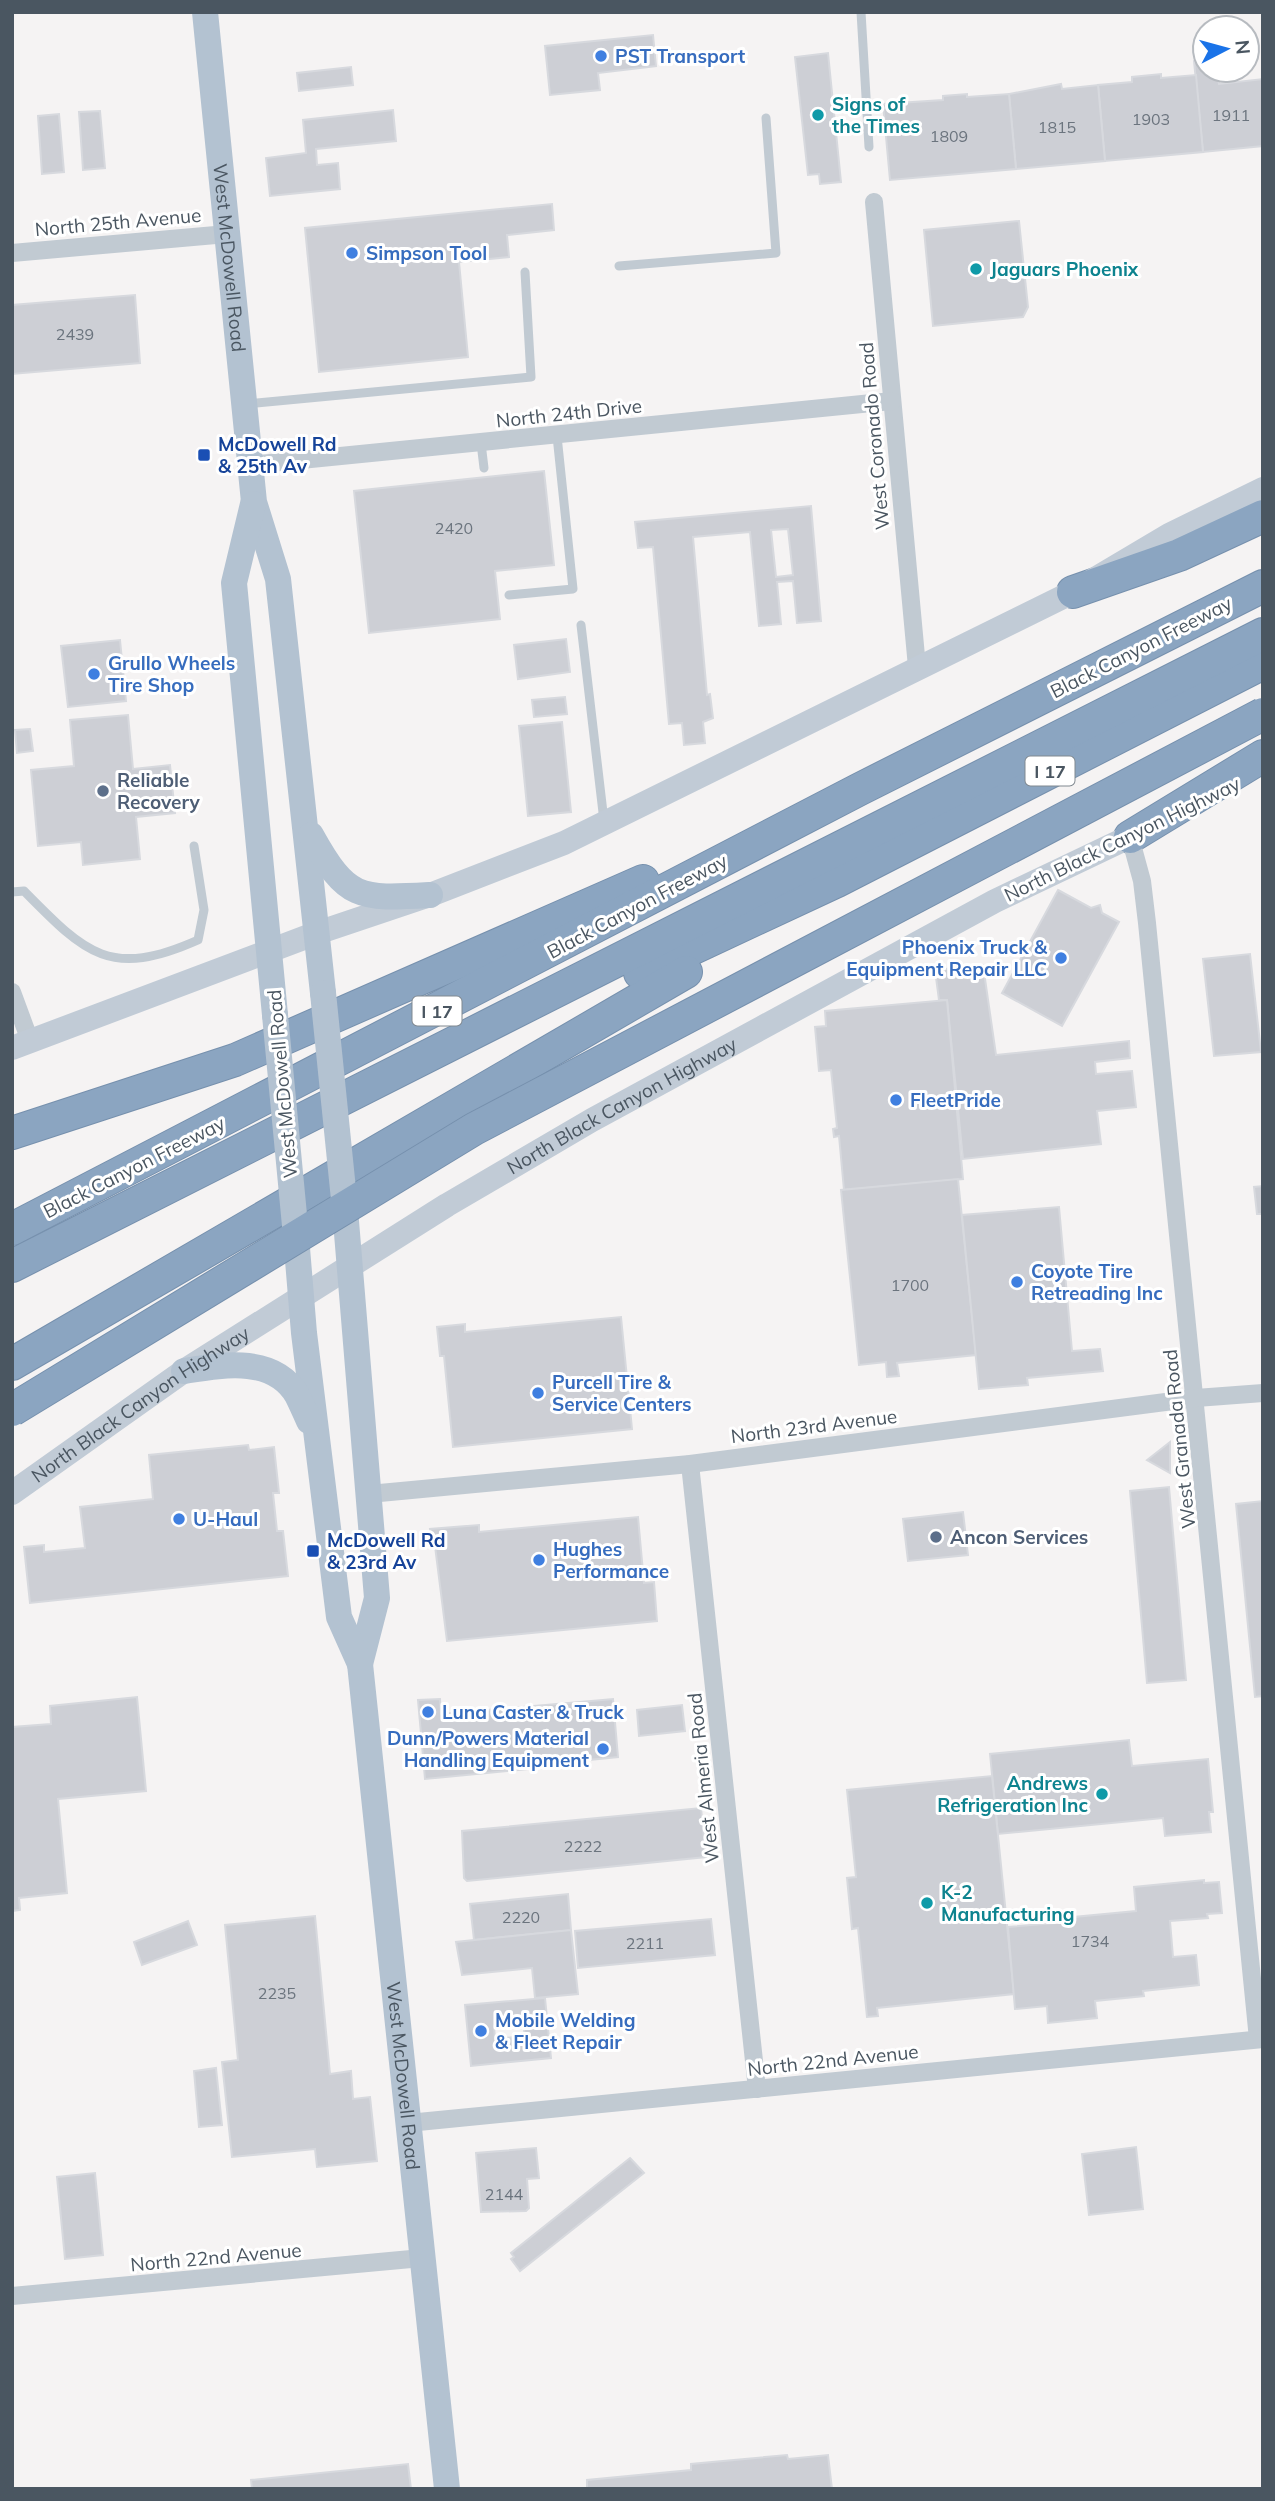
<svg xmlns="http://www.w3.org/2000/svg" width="1275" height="2501" font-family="Mulish,sans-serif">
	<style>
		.building { fill: #cdcfd5; stroke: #d7d9de; stroke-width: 2; fill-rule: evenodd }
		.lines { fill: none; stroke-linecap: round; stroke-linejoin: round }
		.motorway-casing { stroke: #7690ad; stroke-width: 34 }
		.service { stroke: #c1cad2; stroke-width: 9 }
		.minor { stroke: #c1cad2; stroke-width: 18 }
		.secondary { stroke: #c1cbd6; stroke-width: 24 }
		.primary { stroke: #b3c2d1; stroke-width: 26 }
		.motorway { stroke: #8ba5c1; stroke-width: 32 }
		.motorway-bridge-casing { stroke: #7690ad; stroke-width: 34; stroke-linecap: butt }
		.primary-bridge { stroke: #b3c2d1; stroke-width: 26 }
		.motorway-bridge { stroke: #8ba5c1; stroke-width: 32 }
		.shop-dot { fill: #3f7fe0; stroke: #fff; stroke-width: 2.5 }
		.culture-dot { fill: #0f9aa8; stroke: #fff; stroke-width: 2.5 }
		.transit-dot { fill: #1a4fb4; stroke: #fff; stroke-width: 2.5 }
		.service-dot { fill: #5c6f8a; stroke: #fff; stroke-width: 2.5 }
		.labels { text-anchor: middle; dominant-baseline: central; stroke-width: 6; stroke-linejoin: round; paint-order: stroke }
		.number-label { font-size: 16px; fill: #6b747e }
		.shield { fill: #fff; stroke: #808990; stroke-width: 2 }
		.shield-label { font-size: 18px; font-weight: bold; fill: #4a5661 }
		.shop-label { font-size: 19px; font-weight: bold; fill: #366cbe; stroke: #fff; text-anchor: start }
		.culture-label { font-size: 19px; font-weight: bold; fill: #0d838f; stroke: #fff; text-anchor: start }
		.street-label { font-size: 19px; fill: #4a5661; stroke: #fff }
		.transit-label { font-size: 19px; font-weight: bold; fill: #164399; stroke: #fff; text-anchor: start }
		.service-label { font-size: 19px; font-weight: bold; fill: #4e5e75; stroke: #fff; text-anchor: start }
	</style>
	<rect width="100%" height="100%" fill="#f5f3f3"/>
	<g class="building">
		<polygon points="653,35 656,66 598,73 600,90 550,95 545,46"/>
		<polygon points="828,53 841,182 820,184 819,174 808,175 795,57"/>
		<polygon points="1205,59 1205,70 1217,70 1219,84 1263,79 1263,146 1203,152 1194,61"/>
		<polygon points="351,67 353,85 299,91 297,73"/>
		<polygon points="1161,74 1161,78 1196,75 1203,152 1105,161 1098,85 1132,82 1132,77"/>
		<polygon points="1061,84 1062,89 1098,85 1105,161 1016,169 1009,94"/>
		<polygon points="967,94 967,97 1009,94 1016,169 890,180 883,104 943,100 943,96"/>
		<polygon points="393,110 396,141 316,149 317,165 338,163 340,189 270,196 266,158 306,153 303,120"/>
		<polygon points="100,111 105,168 83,170 79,112"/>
		<polygon points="59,114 64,172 42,174 38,116"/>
		<polygon points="552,204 554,230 507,235 509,257 459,262 468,357 319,372 305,228"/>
		<polygon points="1019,221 1028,307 1023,317 933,326 924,230"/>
		<polygon points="135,295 140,363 12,374 12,305"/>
		<polygon points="544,471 554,565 495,571 500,619 369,633 354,491"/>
		<path d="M811,506L821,621L797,623L793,581L777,582L781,624L759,626L750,532L693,537L707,695L710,694L713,718L703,722L705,743L684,745L682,723L669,724L653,547L638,548L635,522ZM788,529L793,575L776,577L771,530Z"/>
		<polygon points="566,639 570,672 518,679 514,645"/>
		<polygon points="120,640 126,701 68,707 61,646"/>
		<polygon points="565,697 567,714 534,717 532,700"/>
		<polygon points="128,715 133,769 170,765 175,813 136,817 140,859 83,865 81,842 38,846 31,770 74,766 70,720"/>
		<polygon points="562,722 571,812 528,816 519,726"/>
		<polygon points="30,729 33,751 17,753 15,730"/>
		<polygon points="1058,890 1091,908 1100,905 1102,913 1119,922 1062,1026 1002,993"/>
		<polygon points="1250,954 1261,1052 1214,1056 1203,959"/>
		<polygon points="983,965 996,1055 1129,1041 1130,1058 1095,1062 1096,1074 1132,1071 1136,1107 1097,1111 1101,1144 963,1159 947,1000 939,1000 935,970"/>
		<polygon points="947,1000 963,1179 844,1190 839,1136 834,1137 833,1129 837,1128 831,1070 819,1071 815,1027 826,1026 825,1011"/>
		<polygon points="958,1179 976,1355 897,1363 899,1376 887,1377 886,1362 859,1365 841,1190"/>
		<polygon points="1263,1186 1263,1214 1257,1214 1254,1187"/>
		<polygon points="1059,1207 1072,1351 1100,1349 1103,1371 1027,1378 1028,1385 979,1389 962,1215"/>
		<polygon points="621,1317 632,1429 453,1447 444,1356 440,1356 437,1327 465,1324 465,1332"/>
		<polygon points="1170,1442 1170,1473 1147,1460"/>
		<polygon points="248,1445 249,1450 274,1447 279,1493 273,1493 277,1531 283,1531 288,1576 30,1603 24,1547 44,1545 44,1552 85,1548 80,1507 153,1499 149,1455"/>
		<polygon points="1169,1487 1186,1680 1147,1683 1130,1491"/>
		<polygon points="1263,1501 1263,1696 1255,1697 1236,1504"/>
		<polygon points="963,1512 968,1555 908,1561 903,1519"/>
		<polygon points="638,1517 644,1583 654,1582 657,1621 447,1641 434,1538 431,1538 430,1529 479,1525 479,1532"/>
		<polygon points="137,1697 146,1791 58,1799 67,1893 19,1898 20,1910 12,1911 12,1727 51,1724 50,1706"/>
		<polygon points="440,1699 441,1714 613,1699 618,1757 569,1762 569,1765 425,1779 418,1700"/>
		<polygon points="682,1705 685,1731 639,1736 637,1710"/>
		<polygon points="1129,1740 1132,1766 1208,1759 1213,1812 1209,1812 1211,1832 1165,1836 1163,1818 998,1834 990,1754"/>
		<polygon points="992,1776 1014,1994 877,2008 878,2016 867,2017 858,1928 852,1929 847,1878 856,1877 847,1790"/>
		<polygon points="701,1808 706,1857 467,1881 464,1878 462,1831"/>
		<polygon points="1204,1880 1204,1883 1219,1882 1222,1913 1207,1914 1208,1918 1170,1921 1173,1957 1196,1955 1199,1985 1143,1991 1144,1996 1095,2001 1097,2018 1048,2023 1047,2006 1015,2009 1008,1927 1054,1923 1053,1919 1136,1911 1134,1887"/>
		<polygon points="568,1894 571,1930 474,1940 470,1904"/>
		<polygon points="315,1916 330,2074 351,2071 353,2099 370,2097 377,2161 317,2167 315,2149 232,2157 222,2062 238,2060 225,1925"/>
		<polygon points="711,1919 715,1955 578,1968 575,1931"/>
		<polygon points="188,1921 197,1945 142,1965 134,1942"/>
		<polygon points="571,1930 578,1994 535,1998 532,1968 462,1975 456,1942"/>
		<path d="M545,1998L551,2058L471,2066L465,2005ZM523,2023L525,2036L495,2039L494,2026Z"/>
		<polygon points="216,2068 222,2125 199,2127 194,2071"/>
		<polygon points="1136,2147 1143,2209 1089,2215 1082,2154"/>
		<polygon points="536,2148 539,2178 527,2179 529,2208 526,2211 481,2212 476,2153"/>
		<polygon points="630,2158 644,2173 520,2271 511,2259 514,2257 511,2253"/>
		<polygon points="95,2173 103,2255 65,2259 57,2177"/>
		<polygon points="787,2455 788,2459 828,2455 832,2489 587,2489 587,2480 691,2470 691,2464"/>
		<polygon points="408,2464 411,2489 252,2489 251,2480"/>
	</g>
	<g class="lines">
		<defs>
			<g id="motorway">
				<polyline points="1073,592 1179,555 1263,516"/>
				<polyline points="1130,837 1263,756"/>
				<polyline points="640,973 837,881 1263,663"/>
				<polyline points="12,1133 235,1060 643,881"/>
				<polyline points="12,1229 860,789 1263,586"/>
				<polyline points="12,1266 1263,634"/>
				<polyline points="12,1364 686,972"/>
			</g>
		</defs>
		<use href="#motorway" class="motorway-casing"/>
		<g class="service">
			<polyline points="861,12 869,147"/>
			<polyline points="619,266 776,253 766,118"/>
			<polyline points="246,404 531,377 525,272"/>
			<polyline points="481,443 484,468"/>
			<polyline points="509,595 573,589 557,436"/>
			<polyline points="581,625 604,821"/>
			<path d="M12,892L24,891C86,954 110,979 198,940L204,910L194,846"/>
		</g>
		<g class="minor">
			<polyline points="874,202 917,667"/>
			<polyline points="12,253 227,234"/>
			<polyline points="250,465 892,401"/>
			<polyline points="1130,837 1142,881 1147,923 1258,2039"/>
			<polyline points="12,992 30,1041"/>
			<polyline points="690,1464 757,2089"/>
			<polyline points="369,1494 690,1464 1196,1398 1263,1393"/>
			<polyline points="408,2123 1263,2039"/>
			<polyline points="12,2296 422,2258"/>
		</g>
		<g class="secondary">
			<polyline points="12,1048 317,933 430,895 564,843 1073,592 1169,535 1263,489"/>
			<path id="s1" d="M12,1493L184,1371L447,1205L592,1120L995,901L1146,829"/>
		</g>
		<g class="primary">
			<path id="s2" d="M205,12L254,502L278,579L323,993"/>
			<polyline points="253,504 234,583 275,1015"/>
			<path d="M311,835C347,900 359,899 430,895"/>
			<polyline points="345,1209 377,1598 360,1664"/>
			<path id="s3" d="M296,1236L304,1333L339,1617L360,1664L447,2489"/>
			<path d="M184,1371C222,1365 273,1355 297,1395C301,1403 305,1412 309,1421"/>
		</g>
		<use href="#motorway" class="motorway"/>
		<defs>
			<polyline id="motorway-bridge" points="12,1410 474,1129 1263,714"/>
		</defs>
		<use href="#motorway-bridge" class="motorway-bridge-casing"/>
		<g class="primary-bridge">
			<polyline points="323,993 345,1209"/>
			<polyline points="275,1015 296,1236"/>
		</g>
		<use href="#motorway-bridge" class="motorway-bridge"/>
	</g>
	<g class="shop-dot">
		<circle cx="601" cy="56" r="7"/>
		<circle cx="352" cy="253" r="7"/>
		<circle cx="94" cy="674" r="7"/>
		<circle cx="1061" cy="958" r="7"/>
		<circle cx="896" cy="1100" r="7"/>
		<circle cx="1017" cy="1282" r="7"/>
		<circle cx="538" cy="1393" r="7"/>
		<circle cx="179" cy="1519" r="7"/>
		<circle cx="539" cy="1560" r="7"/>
		<circle cx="428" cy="1712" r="7"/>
		<circle cx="603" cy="1749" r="7"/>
		<circle cx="481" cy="2031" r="7"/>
	</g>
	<g class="culture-dot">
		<circle cx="818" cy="115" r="7"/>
		<circle cx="976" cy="269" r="7"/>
		<circle cx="1102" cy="1794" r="7"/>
		<circle cx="927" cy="1903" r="7"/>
	</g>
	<g class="transit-dot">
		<rect x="197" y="448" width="14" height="14" rx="3.5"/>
		<rect x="306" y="1544" width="14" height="14" rx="3.5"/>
	</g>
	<g class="service-dot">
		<circle cx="103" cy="791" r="7"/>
		<circle cx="936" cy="1537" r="7"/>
	</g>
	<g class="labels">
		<g class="number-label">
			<text x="1231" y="115">1911</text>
			<text x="1151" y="119">1903</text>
			<text x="1057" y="127">1815</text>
			<text x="949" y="136">1809</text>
			<text x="75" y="334">2439</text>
			<text x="454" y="528">2420</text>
			<text x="910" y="1285">1700</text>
			<text x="583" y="1846">2222</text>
			<text x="521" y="1917">2220</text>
			<text x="1090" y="1941">1734</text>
			<text x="645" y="1943">2211</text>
			<text x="277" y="1993">2235</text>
			<text x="504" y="2194">2144</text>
		</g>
		<g class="shield">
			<rect x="1025.5" y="756.5" width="49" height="29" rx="5"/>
			<rect x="412.5" y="996.5" width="49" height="29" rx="5"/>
		</g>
		<g class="shield-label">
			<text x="1050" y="771">I 17</text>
			<text x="437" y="1011">I 17</text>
		</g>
		<g class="shop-label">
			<text x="615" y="56">PST Transport</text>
			<text x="366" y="253">Simpson Tool</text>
			<text x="108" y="663">Grullo Wheels<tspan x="108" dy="22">Tire Shop</tspan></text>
			<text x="1047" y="947" text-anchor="end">Phoenix Truck &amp;<tspan x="1047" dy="22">Equipment Repair LLC</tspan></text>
			<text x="910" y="1100">FleetPride</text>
			<text x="1031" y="1271">Coyote Tire<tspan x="1031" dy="22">Retreading Inc</tspan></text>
			<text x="552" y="1382">Purcell Tire &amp;<tspan x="552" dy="22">Service Centers</tspan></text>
			<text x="193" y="1519">U-Haul</text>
			<text x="553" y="1549">Hughes<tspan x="553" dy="22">Performance</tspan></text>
			<text x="442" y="1712">Luna Caster &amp; Truck</text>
			<text x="589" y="1738" text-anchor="end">Dunn/Powers Material<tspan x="589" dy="22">Handling Equipment</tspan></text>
			<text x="495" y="2020">Mobile Welding<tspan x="495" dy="22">&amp; Fleet Repair</tspan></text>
		</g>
		<g class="culture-label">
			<text x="832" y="104">Signs of<tspan x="832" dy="22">the Times</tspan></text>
			<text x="990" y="269">Jaguars Phoenix</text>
			<text x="1088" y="1783" text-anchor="end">Andrews<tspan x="1088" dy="22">Refrigeration Inc</tspan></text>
			<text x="941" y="1892">K-2<tspan x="941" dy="22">Manufacturing</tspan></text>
		</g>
		<g class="street-label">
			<text transform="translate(118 222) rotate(-5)">North 25th Avenue</text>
			<text stroke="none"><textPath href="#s2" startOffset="247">West McDowell Road</textPath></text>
			<text transform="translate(569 413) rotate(-6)">North 24th Drive</text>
			<text transform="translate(874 436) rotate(-95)">West Coronado Road</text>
			<text transform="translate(1141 647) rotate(-27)">Black Canyon Freeway</text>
			<text transform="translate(1122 839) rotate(-26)">North Black Canyon Highway</text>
			<text transform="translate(637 906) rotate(-28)">Black Canyon Freeway</text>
			<text transform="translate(282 1084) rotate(-95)">West McDowell Road</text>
			<text stroke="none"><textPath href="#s1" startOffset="723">North Black Canyon Highway</textPath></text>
			<text transform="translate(134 1167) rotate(-27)">Black Canyon Freeway</text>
			<text stroke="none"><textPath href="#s1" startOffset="156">North Black Canyon Highway</textPath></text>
			<text transform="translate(814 1426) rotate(-7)">North 23rd Avenue</text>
			<text transform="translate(1179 1439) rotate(-96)">West Granada Road</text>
			<text transform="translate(703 1778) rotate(-96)">West Almeria Road</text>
			<text transform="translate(833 2060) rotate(-6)">North 22nd Avenue</text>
			<text stroke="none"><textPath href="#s3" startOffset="849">West McDowell Road</textPath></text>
			<text transform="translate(216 2257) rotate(-5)">North 22nd Avenue</text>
		</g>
		<g class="transit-label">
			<text x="218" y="444">McDowell Rd<tspan x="218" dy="22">&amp; 25th Av</tspan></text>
			<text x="327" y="1540">McDowell Rd<tspan x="327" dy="22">&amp; 23rd Av</tspan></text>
		</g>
		<g class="service-label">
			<text x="117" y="780">Reliable<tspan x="117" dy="22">Recovery</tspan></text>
			<text x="950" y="1537">Ancon Services</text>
		</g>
	</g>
	<rect width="1275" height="2501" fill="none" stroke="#4a5661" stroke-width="28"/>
	<g transform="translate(1226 49) rotate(84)"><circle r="33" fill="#ffffff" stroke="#b7bbc0" stroke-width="2"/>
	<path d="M0-5L12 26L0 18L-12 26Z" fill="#1a73e8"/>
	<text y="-10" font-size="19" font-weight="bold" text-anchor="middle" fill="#4a5661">N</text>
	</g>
</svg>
